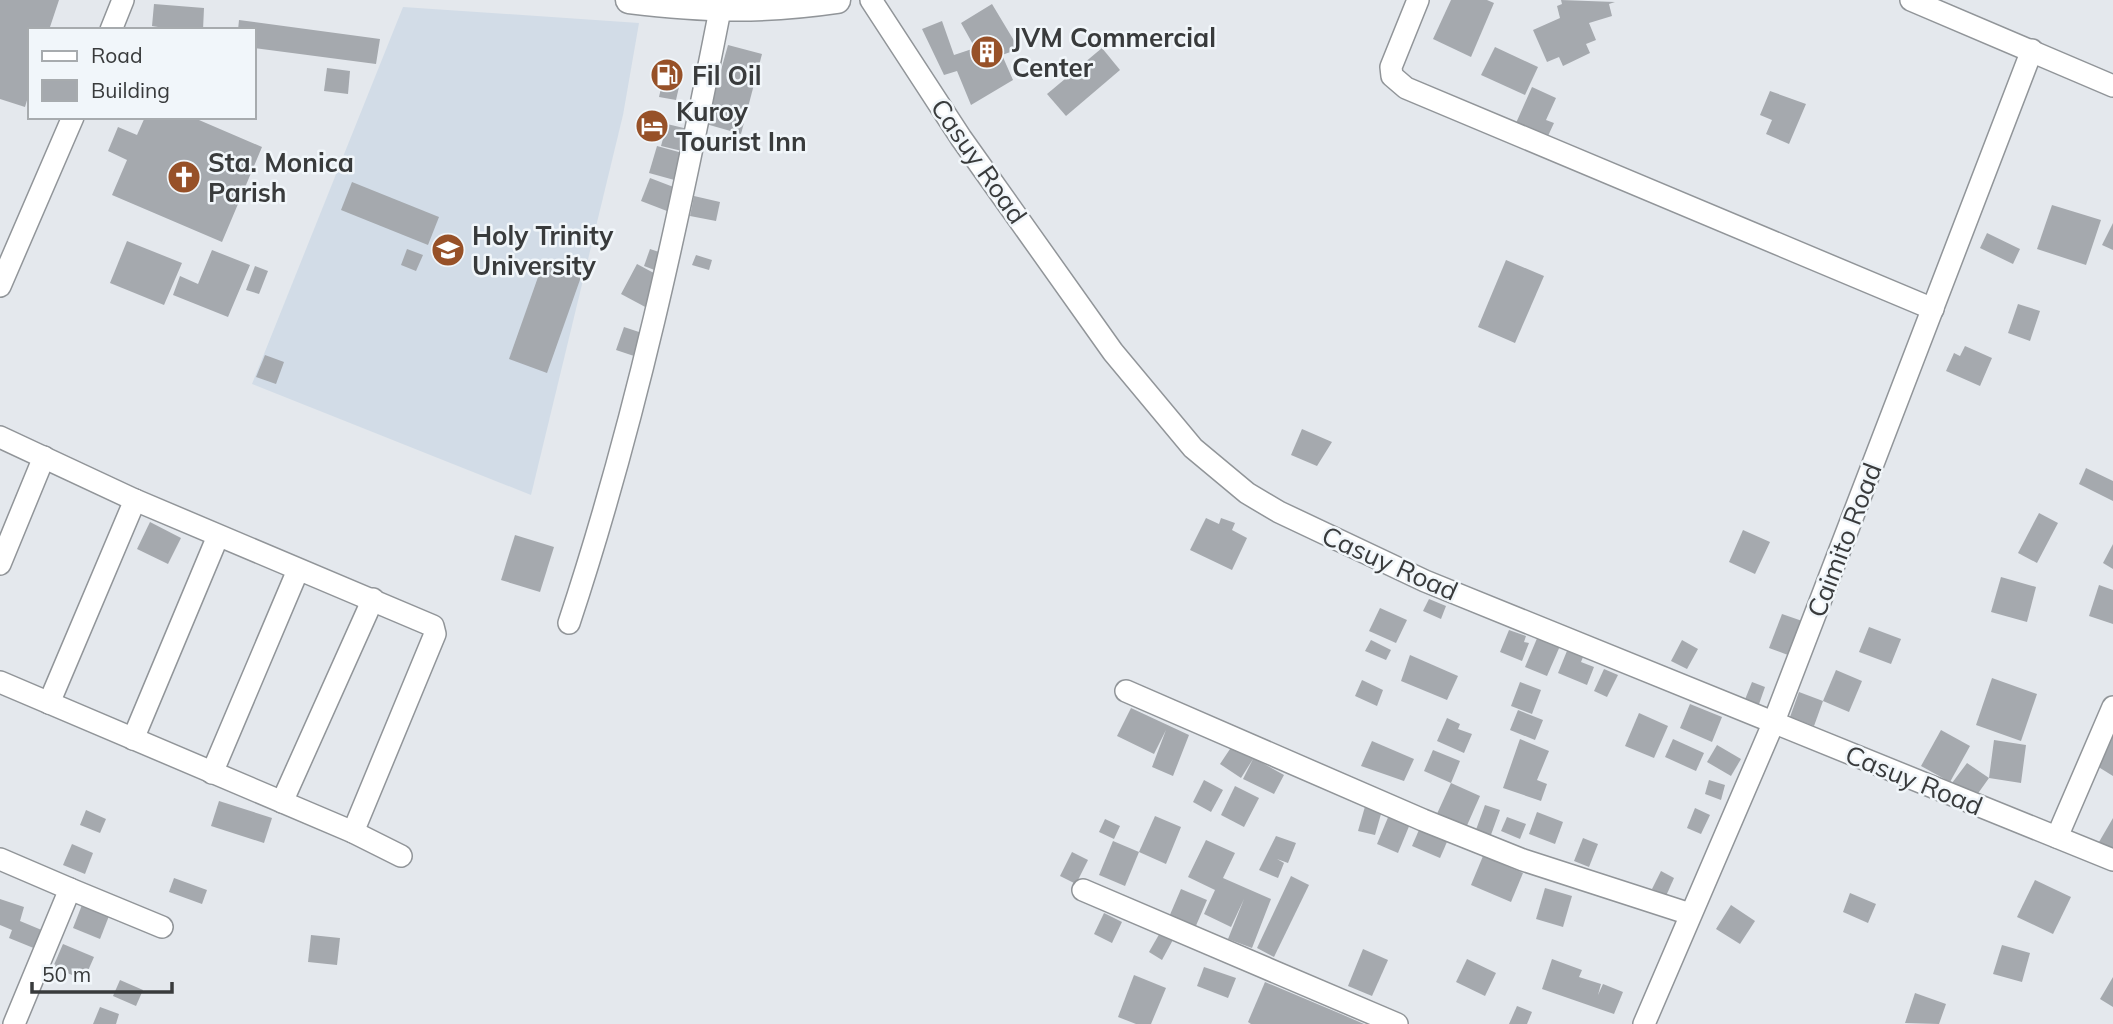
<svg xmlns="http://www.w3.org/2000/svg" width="2113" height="1024" font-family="Mulish,sans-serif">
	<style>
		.built { fill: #d2dce7 }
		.building { fill: #a5a9ae }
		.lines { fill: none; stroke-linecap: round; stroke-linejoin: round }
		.minor-casing { stroke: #919599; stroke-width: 24 }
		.major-casing { stroke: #919599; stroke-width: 29 }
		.minor { stroke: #fff; stroke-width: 21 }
		.major { stroke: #fff; stroke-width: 26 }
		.labels { text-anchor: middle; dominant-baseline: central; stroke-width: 5; stroke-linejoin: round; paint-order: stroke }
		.poi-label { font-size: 26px; font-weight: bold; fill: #393b3c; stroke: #f1f6fa; text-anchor: start }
		.street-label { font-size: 26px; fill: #393b3c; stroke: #f1f6fa }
	</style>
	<rect width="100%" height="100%" fill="#e4e8ed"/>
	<polygon class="built" points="403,7 639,23 623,115 531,495 252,384"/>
	<g class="building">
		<polygon points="0,0 59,0 49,30 30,30 30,90 25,107 0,99"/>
		<polygon points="1451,0 1487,0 1494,3 1471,57 1433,39"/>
		<polygon points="1561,0 1615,2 1609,4 1612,16 1589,23 1596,40 1586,44 1590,53 1563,66 1559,57 1547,62 1533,30 1560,18 1557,6 1562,4"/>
		<polygon points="154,4 204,8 203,30 158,30 158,27 152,26"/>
		<polygon points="992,4 1019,49 1002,55 1013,80 971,105 957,71 944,75 922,29 942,21 954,55 975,48 961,23"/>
		<polygon points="239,20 380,39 376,64 254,48 254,30 238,30"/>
		<polygon points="728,45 762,54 741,134 706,124"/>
		<polygon points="1495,47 1538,67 1525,95 1481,75"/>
		<polygon points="1102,48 1120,70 1066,116 1047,94"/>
		<polygon points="327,68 350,71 348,94 324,91"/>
		<polygon points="662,84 679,87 676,100 659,97"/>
		<polygon points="1532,87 1556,98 1546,120 1554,123 1548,136 1516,123"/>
		<polygon points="1770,91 1806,104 1789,144 1766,134 1772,120 1760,115"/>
		<polygon points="145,117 192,117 262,147 222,242 112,195 127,160 108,151 118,127 137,135"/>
		<polygon points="667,124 688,129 682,151 661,146"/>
		<polygon points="657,146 686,154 678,181 649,173"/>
		<polygon points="650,178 676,188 667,211 641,201"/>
		<polygon points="352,182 439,217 428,245 341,210"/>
		<polygon points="694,196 720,202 716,221 690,216"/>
		<polygon points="2052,205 2101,220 2086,265 2037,249"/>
		<polygon points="2113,223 2113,250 2102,245"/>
		<polygon points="1987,233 2020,249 2013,264 1980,248"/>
		<polygon points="127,241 182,263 164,305 110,283"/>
		<polygon points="407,249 423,255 416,271 401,265"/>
		<polygon points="650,249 671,256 665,274 644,266"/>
		<polygon points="212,250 250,265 228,317 173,295 180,276 198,284"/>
		<polygon points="696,255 712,260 709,270 692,265"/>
		<polygon points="1506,260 1544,276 1515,343 1478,327"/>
		<polygon points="543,263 581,277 547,373 509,359"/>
		<polygon points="637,264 665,279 649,309 621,294"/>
		<polygon points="255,266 268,271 259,294 246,290"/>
		<polygon points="2018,304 2040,311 2030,341 2008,333"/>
		<polygon points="624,327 642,333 634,356 616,350"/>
		<polygon points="1965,346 1992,358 1980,386 1946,371 1954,353 1960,356"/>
		<polygon points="265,355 284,362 276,384 256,377"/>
		<polygon points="1302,429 1332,442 1317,466 1291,455"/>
		<polygon points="2086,468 2113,481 2113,501 2079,484"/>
		<polygon points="2039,513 2058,523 2037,563 2018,553"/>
		<polygon points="1206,518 1219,524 1221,518 1235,523 1232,530 1247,538 1232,570 1190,550"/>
		<polygon points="150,522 181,538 168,564 137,549"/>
		<polygon points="1743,530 1770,542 1755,574 1729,562"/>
		<polygon points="515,535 554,547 540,592 501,580"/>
		<polygon points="2113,544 2113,569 2103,563"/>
		<polygon points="2001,577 2036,587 2027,622 1991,612"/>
		<polygon points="2099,585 2113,590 2113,624 2089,616"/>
		<polygon points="1429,599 1446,606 1441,619 1423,611"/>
		<polygon points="1380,608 1407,620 1396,643 1369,631"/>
		<polygon points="1782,614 1808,623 1796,658 1769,648"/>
		<polygon points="1869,627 1901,639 1891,664 1859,652"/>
		<polygon points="1509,630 1526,636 1524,642 1529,643 1522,661 1500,652"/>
		<polygon points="1538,636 1560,646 1547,676 1525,667"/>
		<polygon points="1371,640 1391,650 1386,660 1365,651"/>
		<polygon points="1682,640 1698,649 1687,669 1671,661"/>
		<polygon points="1569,646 1585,652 1581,662 1594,667 1587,685 1558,673"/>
		<polygon points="1410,655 1458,676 1447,700 1401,681"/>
		<polygon points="1604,669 1618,675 1607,697 1594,691"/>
		<polygon points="1836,670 1862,681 1849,712 1823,701"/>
		<polygon points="1992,678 2037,694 2021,741 1976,725"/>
		<polygon points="1362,680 1383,690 1377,706 1355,696"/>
		<polygon points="1520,682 1541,690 1532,714 1511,706"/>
		<polygon points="1752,682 1765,687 1758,707 1744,702"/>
		<polygon points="1799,692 1823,701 1814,726 1790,717"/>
		<polygon points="1690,704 1722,717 1712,742 1680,728"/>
		<polygon points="1131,708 1189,735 1173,776 1152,767 1166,730 1154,754 1117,736"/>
		<polygon points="1518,710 1543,720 1535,740 1510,730"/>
		<polygon points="1639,713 1668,726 1654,758 1625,746"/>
		<polygon points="1447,718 1460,724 1458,729 1472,734 1464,753 1437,741"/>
		<polygon points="2113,729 2113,776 2092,763"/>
		<polygon points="1941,730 1970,746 1950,782 1921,766"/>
		<polygon points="1520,739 1549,751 1537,780 1547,784 1541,801 1503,788"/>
		<polygon points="1673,739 1704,753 1696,771 1665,757"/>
		<polygon points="1994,740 2026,745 2021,783 1989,778 1974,799 1952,783 1967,763 1989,778"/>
		<polygon points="1372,741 1414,759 1404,781 1361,766"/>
		<polygon points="1717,745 1741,759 1731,776 1707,762"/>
		<polygon points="1232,746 1284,775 1274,794 1243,779 1253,759 1241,778 1220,764"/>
		<polygon points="1433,750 1460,761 1451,783 1424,771"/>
		<polygon points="1204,780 1223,790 1211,812 1193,802"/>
		<polygon points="1709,780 1725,785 1721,800 1705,794"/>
		<polygon points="1451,783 1480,796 1465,830 1436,816"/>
		<polygon points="1235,786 1259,798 1244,827 1221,815"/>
		<polygon points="219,801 272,818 264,843 211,826"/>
		<polygon points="1366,803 1383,807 1375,835 1358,831"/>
		<polygon points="1485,805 1500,810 1488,843 1473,838"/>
		<polygon points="1695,808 1710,815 1701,834 1687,828"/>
		<polygon points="86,810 106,819 100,833 80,825"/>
		<polygon points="1537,812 1563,822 1555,844 1529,834"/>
		<polygon points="1389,815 1410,824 1398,853 1377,844"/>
		<polygon points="1155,816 1181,827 1166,864 1139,852"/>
		<polygon points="1507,817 1526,824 1520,839 1501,831"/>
		<polygon points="2113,818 2113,850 2099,842"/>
		<polygon points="1105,819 1120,826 1114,839 1099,832"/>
		<polygon points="1422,823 1450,835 1440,858 1412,846"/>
		<polygon points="1276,836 1296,843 1288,863 1277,859 1284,863 1278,878 1259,870"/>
		<polygon points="1583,838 1598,844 1589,867 1574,861"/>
		<polygon points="1206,840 1235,853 1223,878 1271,899 1252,948 1228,939 1244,899 1231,927 1204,914 1215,890 1188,877"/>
		<polygon points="1113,841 1139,852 1125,886 1099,875"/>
		<polygon points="72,844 93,853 85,874 63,865"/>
		<polygon points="1072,852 1088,860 1076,884 1060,876"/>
		<polygon points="1483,856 1523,873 1511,902 1471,885"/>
		<polygon points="1661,871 1674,878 1666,896 1652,889"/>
		<polygon points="1291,876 1309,885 1274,957 1257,948"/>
		<polygon points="174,878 207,890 202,904 169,892"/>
		<polygon points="2035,880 2071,897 2053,934 2017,917"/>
		<polygon points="1545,888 1572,896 1563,927 1536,919"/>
		<polygon points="1181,889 1207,900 1195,928 1169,917"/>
		<polygon points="1850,893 1876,904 1868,923 1843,912"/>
		<polygon points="0,899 24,907 20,921 44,931 36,949 9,938 12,930 0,925"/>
		<polygon points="82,905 109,916 100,939 73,928"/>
		<polygon points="1731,905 1755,921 1740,944 1716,929"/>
		<polygon points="1104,913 1122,922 1112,943 1094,934"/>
		<polygon points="1161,931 1174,938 1162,960 1149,952"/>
		<polygon points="311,935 340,938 337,965 308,962"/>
		<polygon points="63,944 94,957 84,980 53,967"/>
		<polygon points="2002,945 2030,953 2022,982 1993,974"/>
		<polygon points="1363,949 1388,960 1372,996 1348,986"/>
		<polygon points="1467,959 1496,973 1485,996 1456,982"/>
		<polygon points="1552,959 1582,970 1579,977 1601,984 1598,995 1603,984 1623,992 1614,1014 1542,989"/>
		<polygon points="1204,967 1236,978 1228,998 1197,986"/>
		<polygon points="1134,975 1166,988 1151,1024 1136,1024 1118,1017"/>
		<polygon points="2113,977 2113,1007 2100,999"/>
		<polygon points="120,980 143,990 136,1006 113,996"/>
		<polygon points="1265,982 1341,1014 1364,1024 1251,1024 1248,1022"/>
		<polygon points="1915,993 1946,1004 1939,1024 1905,1023"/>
		<polygon points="1517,1006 1532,1012 1527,1024 1509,1024"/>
		<polygon points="100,1007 119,1014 116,1024 93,1024"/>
	</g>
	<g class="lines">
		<defs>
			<g id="minor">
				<polyline points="871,0 961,138 1113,352 1193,448 1247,493 1279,512 1425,581 2113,860"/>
				<polyline points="1418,0 1391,67 1392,76 1406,88 1933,309"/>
				<polyline points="1911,0 2113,86"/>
				<polyline points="111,30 123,0"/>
				<polyline points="0,286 73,117"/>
				<polyline points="0,437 135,500 433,626 435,634 353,832"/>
				<polyline points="0,564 44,457"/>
				<path d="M569,623C636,421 679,218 720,10"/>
				<polyline points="0,682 353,832 401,856"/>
				<polyline points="1126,691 1423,820 1523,860 1690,914"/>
				<polyline points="49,703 135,500"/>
				<polyline points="133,739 218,536"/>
				<polyline points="212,773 298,570"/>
				<polyline points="282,802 373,599"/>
				<polyline points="2057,837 2113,707"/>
				<polyline points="0,859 70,889 14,1024"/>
				<polyline points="70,889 162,927"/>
				<polyline points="1083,890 1397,1024"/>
				<polyline points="1644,1024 1773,724 2032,50"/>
			</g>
			<path id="major" d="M629,0C704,9 762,11 837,0"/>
		</defs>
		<use href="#minor" class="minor-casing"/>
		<use href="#major" class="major-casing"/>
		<use href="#minor" class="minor"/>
		<use href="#major" class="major"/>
	</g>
	<defs>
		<symbol id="building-disc" viewBox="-11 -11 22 22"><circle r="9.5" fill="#975128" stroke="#f1f6fa"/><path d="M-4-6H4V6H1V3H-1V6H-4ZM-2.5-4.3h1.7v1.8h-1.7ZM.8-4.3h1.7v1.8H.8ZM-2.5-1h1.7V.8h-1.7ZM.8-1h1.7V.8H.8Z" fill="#fff"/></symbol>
		<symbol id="fuel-disc" viewBox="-11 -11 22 22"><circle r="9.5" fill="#975128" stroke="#f1f6fa"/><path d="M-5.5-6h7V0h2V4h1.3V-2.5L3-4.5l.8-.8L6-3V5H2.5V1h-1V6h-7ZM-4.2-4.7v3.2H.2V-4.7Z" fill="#fff"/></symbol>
		<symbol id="hotel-disc" viewBox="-11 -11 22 22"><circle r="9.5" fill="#975128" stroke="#f1f6fa"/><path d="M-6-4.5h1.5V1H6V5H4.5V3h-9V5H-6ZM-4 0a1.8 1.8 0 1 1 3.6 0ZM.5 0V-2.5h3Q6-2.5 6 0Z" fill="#fff"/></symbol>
		<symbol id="church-disc" viewBox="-11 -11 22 22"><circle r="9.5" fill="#975128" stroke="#f1f6fa"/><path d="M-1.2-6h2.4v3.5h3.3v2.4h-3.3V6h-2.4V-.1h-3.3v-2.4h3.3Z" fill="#fff"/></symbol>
		<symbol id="university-disc" viewBox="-11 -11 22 22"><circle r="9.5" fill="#975128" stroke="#f1f6fa"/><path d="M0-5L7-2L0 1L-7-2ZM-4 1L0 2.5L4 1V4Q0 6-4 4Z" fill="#fff"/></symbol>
	</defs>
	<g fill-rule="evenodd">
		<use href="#building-disc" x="968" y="33" width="38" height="38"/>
		<use href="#fuel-disc" x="648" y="56" width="38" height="38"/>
		<use href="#hotel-disc" x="633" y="107" width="38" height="38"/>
		<use href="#church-disc" x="165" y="158" width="38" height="38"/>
		<use href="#university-disc" x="429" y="231" width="38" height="38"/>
	</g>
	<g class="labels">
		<g class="poi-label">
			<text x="1012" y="37">JVM Commercial<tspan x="1012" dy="30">Center</tspan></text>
			<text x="692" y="75">Fil Oil</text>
			<text x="676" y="111">Kuroy<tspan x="676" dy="30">Tourist Inn</tspan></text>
			<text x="208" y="162">Sta. Monica<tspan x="208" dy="30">Parish</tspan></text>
			<text x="472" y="235">Holy Trinity<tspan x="472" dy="30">University</tspan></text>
		</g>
		<g class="street-label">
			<text transform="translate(979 161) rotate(55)">Casuy Road</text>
			<text transform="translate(1844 540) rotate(-69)">Caimito Road</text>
			<text transform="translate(1390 563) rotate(24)">Casuy Road</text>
			<text transform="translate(1914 780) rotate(22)">Casuy Road</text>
		</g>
	</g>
	<rect x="28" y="28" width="228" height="91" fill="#f1f6fa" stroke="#a7abae" stroke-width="2"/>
	<rect x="42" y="51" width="35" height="10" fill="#ffffff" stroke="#a7abae" stroke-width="2"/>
	<text x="91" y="63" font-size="21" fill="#393b3c">Road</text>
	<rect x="42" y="80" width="35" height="21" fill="#a5a9ae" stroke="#a7abae" stroke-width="2"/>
	<text x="91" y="98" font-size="21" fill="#393b3c">Building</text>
	<path d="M32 982v10h140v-10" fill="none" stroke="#393b3c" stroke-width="3.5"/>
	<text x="42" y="982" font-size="21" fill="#393b3c" stroke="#f1f6fa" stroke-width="5" paint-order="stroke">50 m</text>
</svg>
